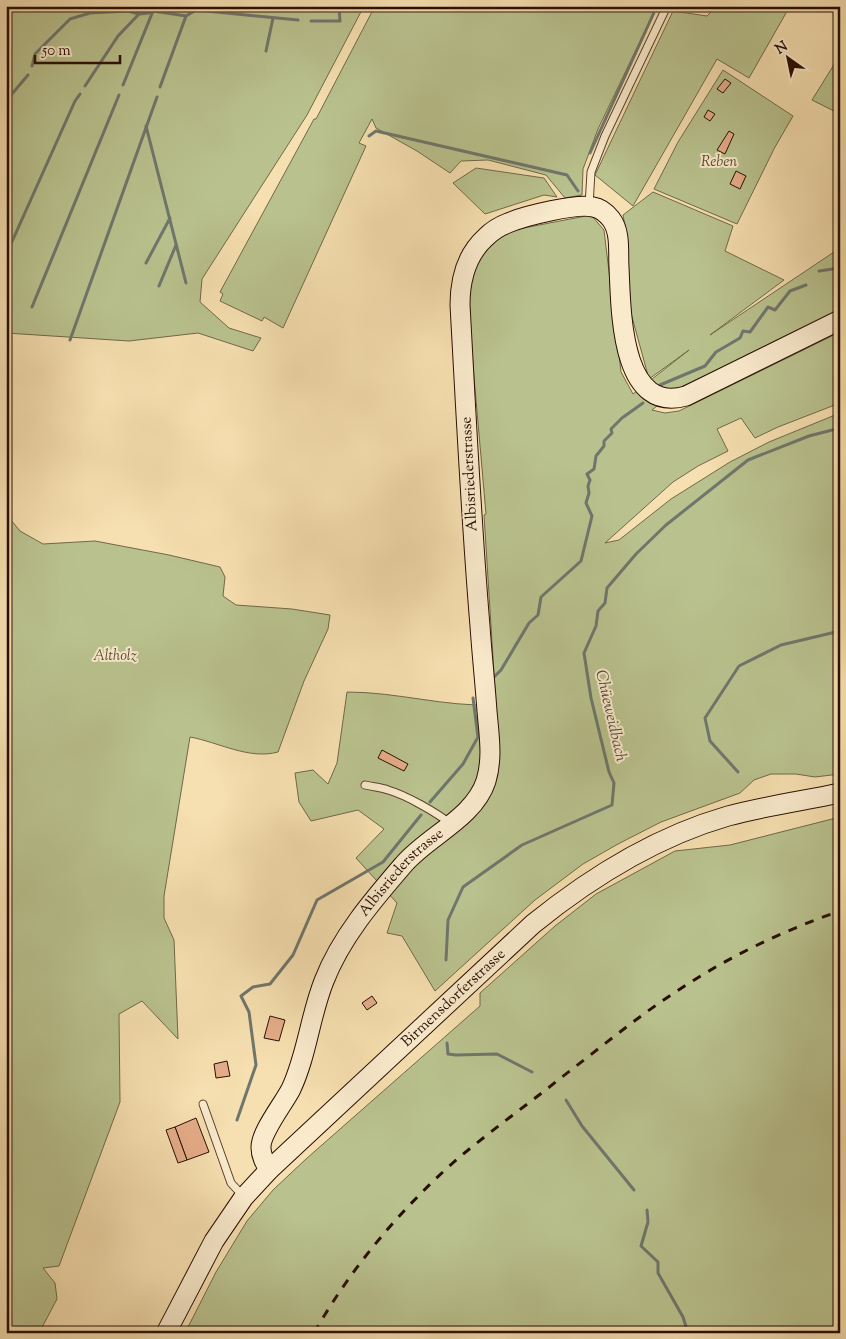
<svg xmlns="http://www.w3.org/2000/svg" width="846" height="1339" font-family="'Sorts Mill Goudy',serif">
	<style>
		.green { fill: #b9c28e; stroke: #706848 }
		.lines { fill: none; stroke-linecap: round; stroke-linejoin: round }
		.stream { stroke: #6f766c; stroke-width: 3 }
		.building { fill: #e5ad89; stroke: #280e02 }
		.service-casing { stroke: #5c422e; stroke-width: 9 }
		.secondary-casing { stroke: #280e02; stroke-width: 21 }
		.service { stroke: #f9eacc; stroke-width: 7 }
		.secondary { stroke: #f9eacc; stroke-width: 19 }
		.rail { stroke: #280e02; stroke-width: 3; stroke-dasharray: 9 9; stroke-linecap: butt }
		.labels { text-anchor: middle; dominant-baseline: central; stroke-width: 4; stroke-linejoin: round; paint-order: stroke }
		.park-label { font-size: 15px; font-style: italic; fill: #5b4d33; stroke: #f9eacc }
		.street-label { font-size: 15px; fill: #280e02; stroke: #f9eacc }
		.water-label { font-size: 16px; font-style: italic; fill: #514b40; stroke: #f9eacc }
	</style>
	<rect width="100%" height="100%" fill="#f6dfb0"/>
	<filter id="stains"><feTurbulence type="fractalNoise" baseFrequency=".004" numOctaves="4"/><feColorMatrix values="0 0 0 0 .2 0 0 0 0 .09 0 0 0 0 .02 0 0 0 .5 -.17"/></filter>
	<radialGradient id="worn" r=".72"><stop offset=".6" stop-color="#630" stop-opacity="0"/><stop offset="1" stop-color="#630" stop-opacity=".3"/></radialGradient>
	<g class="green">
		<polygon points="6,6 364,6 307,115 202,279 200,302 229,328 261,338 253,351 198,333 129,341 6,333"/>
		<polygon points="375,6 657,6 598,129 583,169 582,195 565,198 546,175 488,160 461,161 450,173 417,151 376,128 372,119 359,143 366,146 283,328 264,317 262,321 220,301 223,294 220,292 314,119 316,119"/>
		<polygon points="717,6 790,6 749,78 717,59 633,206 595,175 673,11 707,16"/>
		<polygon points="840,55 840,114 812,100"/>
		<polygon points="723,70 793,116 775,147 737,224 654,189 678,142"/>
		<polygon points="476,168 544,178 557,197 544,195 485,214 453,183"/>
		<path d="M653,192L733,226L725,251L784,280L710,335L840,248V312L681,387L652,410L665,413L679,411L840,332V403L778,427L755,438L741,418L717,429L728,451L698,466L673,482L605,543L619,540L671,499L730,462L769,442L840,413V774L815,777L796,774H771L754,780L740,793L661,822L618,844L583,864L535,900L435,991L402,936L387,933L397,903L356,858L384,829L358,810L311,821L299,802L295,773L313,770L328,784L337,763L347,692C398,692 444,707 496,705L484,515L486,514L467,297L477,257L508,231L591,215L604,230L621,372L633,394L689,350L649,379L629,306L627,238L623,215Z"/>
		<path d="M6,514L20,531L43,544L95,541L169,555L220,567L225,577L223,596L236,605L292,609L330,615L328,629L304,681L278,752C249,760 218,742 190,737L164,896V918L174,940L178,1039L142,1001L119,1014L120,1102L59,1266L43,1268L55,1283L57,1299L39,1333H6Z"/>
		<polygon points="840,817 840,1333 185,1333 216,1272 247,1221 273,1190 306,1159 480,1006 480,993 555,926 596,894 675,851 730,845"/>
	</g>
	<g class="lines">
		<g class="stream">
			<polyline points="311,21 340,21 339,6"/>
			<polyline points="266,51 273,18"/>
			<polyline points="32,66 35,54 70,19 90,13 128,11 139,14 149,13 153,11 186,16 196,10 298,20"/>
			<polyline points="123,85 153,11"/>
			<polyline points="85,86 118,36 139,14"/>
			<polyline points="160,87 186,16"/>
			<polyline points="6,101 28,75"/>
			<polyline points="146,126 186,283"/>
			<polyline points="369,136 376,131 567,175 578,191"/>
			<polyline points="590,153 657,6"/>
			<polyline points="6,255 75,101 80,94"/>
			<polyline points="146,263 170,218"/>
			<polyline points="819,271 840,268"/>
			<polyline points="159,286 176,245"/>
			<polyline points="32,307 119,95"/>
			<polyline points="70,340 157,97"/>
			<polyline points="660,385 705,366 716,352 740,338 743,331 750,332 768,307 775,310 790,291 806,285"/>
			<polyline points="492,679 501,670 529,623 538,615 541,597 581,561 592,516 586,503 589,493 588,486 590,480 587,474 594,469 596,456 604,446 604,441 612,433 611,429 622,418 643,403"/>
			<polyline points="738,772 710,741 705,718 739,666 781,645 840,631"/>
			<polyline points="430,802 463,764 478,737 473,698"/>
			<polyline points="446,960 448,920 463,887 522,845 612,805 614,783 609,772 591,698 584,653 596,626 598,611 605,603 607,588 636,554 666,525 748,460 809,436 840,428"/>
			<polyline points="447,1043 448,1054 456,1055 497,1054 532,1072"/>
			<polyline points="566,1100 582,1126 634,1190"/>
			<polyline points="237,1120 256,1065 249,1012 241,996 253,987 270,984 293,955 317,900 383,862 421,815"/>
			<polyline points="647,1210 648,1222 641,1246 658,1262 658,1273 683,1317 688,1333"/>
		</g>
	</g>
	<g class="building">
		<polygon points="725,79 731,83 723,93 717,89"/>
		<polygon points="708,110 715,114 710,121 704,117"/>
		<polygon points="729,131 734,134 725,154 717,150"/>
		<polygon points="736,171 746,176 740,189 730,184"/>
		<polygon points="382,750 408,764 404,771 378,758"/>
		<polygon points="372,996 377,1003 367,1010 362,1003"/>
		<polygon points="270,1016 285,1020 279,1041 264,1038"/>
		<polygon points="227,1061 230,1076 216,1078 214,1064"/>
		<polygon points="196,1118 209,1152 187,1160 175,1127"/>
		<polygon points="175,1127 187,1160 178,1163 166,1130"/>
	</g>
	<g class="lines">
		<defs>
			<g id="service">
				<polyline points="589,206 591,172 605,136 667,6"/>
				<path d="M365,785C373,787 381,787 388,790C406,795 437,813 451,824"/>
				<polyline points="203,1104 231,1183 244,1197"/>
			</g>
			<g id="secondary">
				<path id="s1" d="M269,1170C265,1163 261,1156 261,1148C260,1133 284,1103 291,1089C307,1055 310,1016 324,981C341,937 373,900 404,864C428,836 474,818 486,781C493,758 489,735 487,711C485,683 482,655 480,626C471,519 466,412 460,305C460,279 466,255 486,237C492,231 500,226 508,223C524,216 577,203 593,207C600,208 607,214 611,219C621,232 618,252 619,267C621,308 620,415 686,396L840,320"/>
				<path id="s2" d="M166,1333L214,1241L244,1197L269,1170L533,924C591,877 655,837 728,816C765,806 802,801 840,793"/>
			</g>
		</defs>
		<use href="#service" class="service-casing"/>
		<use href="#secondary" class="secondary-casing"/>
		<use href="#service" class="service"/>
		<use href="#secondary" class="secondary"/>
		<path class="rail" d="M314,1333C351,1268 400,1210 455,1161C489,1132 527,1105 562,1077C600,1048 637,1017 677,991C728,957 782,931 840,911"/>
	</g>
	<g class="labels">
		<g class="park-label">
			<text x="719" y="162">Reben</text>
			<text x="115" y="656">Altholz</text>
		</g>
		<g class="street-label">
			<text transform="translate(470 474) rotate(-93)">Albisriederstrasse</text>
			<text stroke="none"><textPath href="#s1" startOffset="338">Albisriederstrasse</textPath></text>
			<text stroke="none"><textPath href="#s2" startOffset="446">Birmensdorferstrasse</textPath></text>
		</g>
		<g class="water-label">
			<text transform="translate(610 716) rotate(77)">Chüeweidbach</text>
		</g>
	</g>
	<rect width="846" height="1339" fill="none" stroke="#f6dfb0" stroke-width="25"/>
	<rect x="8" y="8" width="831" height="1324" fill="none" stroke="#280e02" stroke-width="2.5"/>
	<rect x="12" y="12" width="821" height="1314" fill="none" stroke="#280e02"/>
	<g transform="translate(788 58) rotate(327)" stroke="#f9eacc" stroke-width="4" paint-order="stroke">
	<path d="M0-4L9 19L0 12L-9 19Z" fill="#280e02"/>
	<text y="-8" font-size="14" font-weight="bold" text-anchor="middle" fill="#280e02">N</text>
	</g>
	<path d="M35 55v8h85v-8" fill="none" stroke="#280e02" stroke-width="2.5"/>
	<text x="42" y="55" font-size="15" fill="#280e02" stroke="#f9eacc" stroke-width="4" paint-order="stroke">50 m</text>
	<rect width="100%" height="100%" filter="url(#stains)"/>
	<rect width="100%" height="100%" fill="url(#worn)"/>
</svg>
